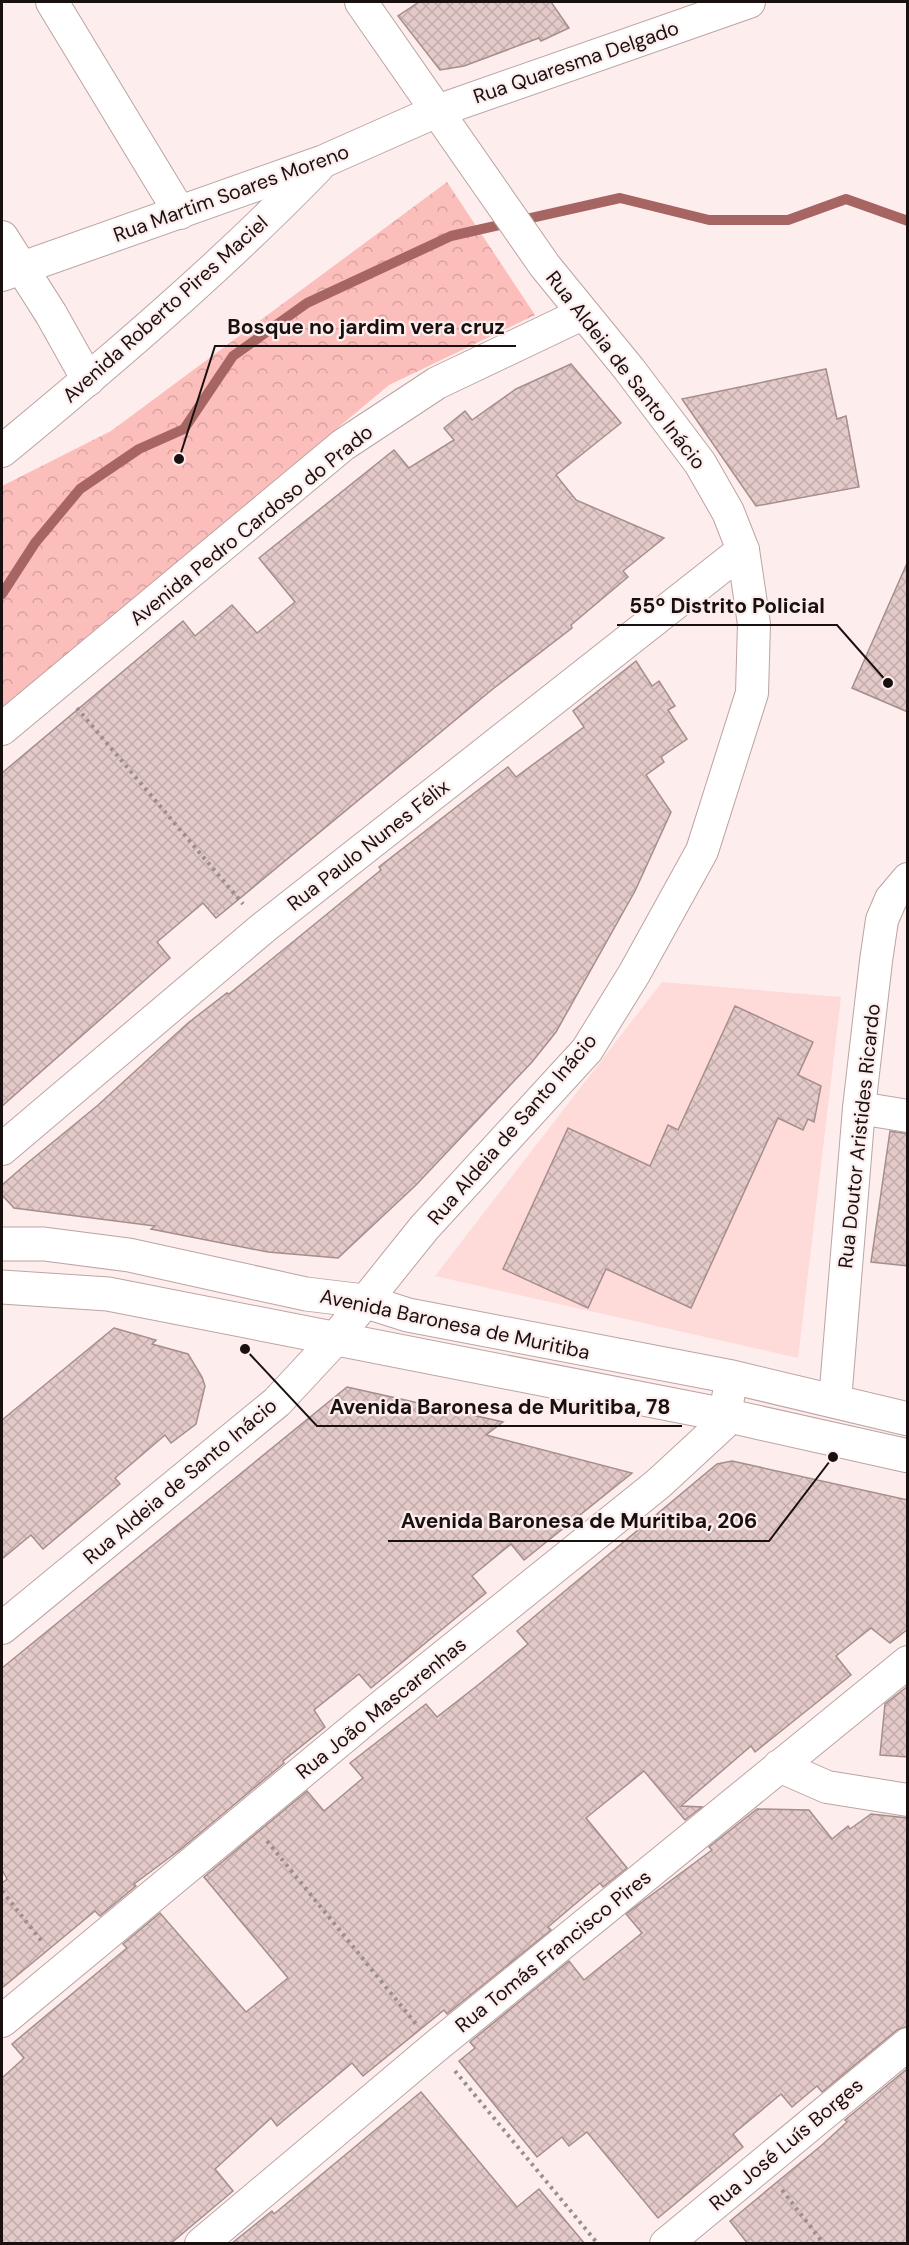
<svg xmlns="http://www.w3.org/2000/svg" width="909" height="2245" font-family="'DM Sans',sans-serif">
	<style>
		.built { fill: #fedbd9 }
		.forest { fill: url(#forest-crowns) }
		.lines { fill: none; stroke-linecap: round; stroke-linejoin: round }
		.stream { stroke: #a66563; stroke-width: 10 }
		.building { fill: url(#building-cross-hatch); stroke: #a58e8c; stroke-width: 1.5 }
		.street-casing { stroke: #bca4a2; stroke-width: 34 }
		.secondary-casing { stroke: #bca4a2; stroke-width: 35 }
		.path { stroke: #9b8f8e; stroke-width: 4; stroke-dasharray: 3 4.5; stroke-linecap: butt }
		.street { stroke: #fff; stroke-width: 32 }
		.secondary { stroke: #fff; stroke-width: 33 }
		.labels { text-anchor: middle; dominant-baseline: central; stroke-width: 4.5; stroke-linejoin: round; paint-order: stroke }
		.street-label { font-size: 20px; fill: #191110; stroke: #fdeded }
		.leader { fill: none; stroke: #191110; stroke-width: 2 }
		.callout-dot { fill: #191110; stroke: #fdeded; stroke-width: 2 }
		.callout-label { font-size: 21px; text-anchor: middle; font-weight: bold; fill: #191110; stroke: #fdeded; stroke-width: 4.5; stroke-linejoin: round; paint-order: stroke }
	</style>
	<defs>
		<pattern id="forest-crowns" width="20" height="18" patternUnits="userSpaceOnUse" patternTransform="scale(1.5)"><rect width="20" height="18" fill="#fcbebb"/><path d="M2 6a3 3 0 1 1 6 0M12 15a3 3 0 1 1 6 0" fill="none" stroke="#d7a2a0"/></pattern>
		<pattern id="building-cross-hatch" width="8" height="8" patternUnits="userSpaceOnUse" patternTransform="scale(1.5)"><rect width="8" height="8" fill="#e3c9c8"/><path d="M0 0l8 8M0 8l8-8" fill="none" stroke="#c2acab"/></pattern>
	</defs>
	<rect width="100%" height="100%" fill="#fdeded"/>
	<polygon class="built" points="662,982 841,997 798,1358 435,1276"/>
	<polygon class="forest" points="447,182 535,315 389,385 2,708 2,486 111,431"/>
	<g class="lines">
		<polyline class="stream" points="2,594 35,543 80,489 139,449 184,429 233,356 307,303 451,236 620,198 709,220 788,220 846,199 908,221"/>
	</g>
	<g class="building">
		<polygon points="419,2 551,2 569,28 541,41 539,38 464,66 440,70 398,16"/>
		<polygon points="571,364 621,423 556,475 576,500 664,538 623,571 628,577 571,625 572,628 494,688 216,918 203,903 157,942 170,958 2,1106 2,773 183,621 195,636 232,605 257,633 295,602 259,558 394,450 409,468 454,440 444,428 465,411 472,420 516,389"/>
		<polygon points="826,369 837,419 846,416 859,487 756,506 682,399"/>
		<polygon points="908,561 908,712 852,688"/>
		<polygon points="636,661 652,686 659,681 675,706 668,710 687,739 661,757 664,762 646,775 671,812 635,891 556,1032 532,1062 416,1185 338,1258 268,1252 151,1229 155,1226 14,1208 2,1195 2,1185 25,1165 97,1106 188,1023 227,993 229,994 370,879 381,870 379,867 508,767 516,777 584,727 573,711"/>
		<polygon points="735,1006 813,1042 798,1075 821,1086 814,1122 808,1119 803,1130 778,1118 691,1308 606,1269 588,1308 503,1269 568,1128 650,1166 668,1125 678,1130"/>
		<polygon points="890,1131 908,1134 908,1266 871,1262"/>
		<polygon points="114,1328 156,1340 152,1344 188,1354 202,1377 205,1386 196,1424 171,1443 165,1435 115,1478 120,1484 43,1549 31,1535 2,1559 2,1420"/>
		<polygon points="347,1387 503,1422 486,1435 632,1473 524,1560 511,1544 472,1576 486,1593 371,1688 359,1674 314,1710 325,1727 283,1761 284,1763 181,1849 134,1884 136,1886 100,1916 95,1911 2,1988 2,1883 7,1879 2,1870 2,1668"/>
		<polygon points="732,1461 908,1500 908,1629 890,1643 871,1628 836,1656 851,1675 755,1752 751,1746 681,1806 702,1807 685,1820 644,1771 586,1818 627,1868 603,1887 600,1883 548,1927 551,1930 447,2014 444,2010 363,2076 352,2063 277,2126 271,2118 215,2169 233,2191 170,2244 2,2244 2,2078 24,2058 12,2044 127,1948 123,1944 160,1913 246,2012 288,1978 204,1877 307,1791 324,1811 363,1778 350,1763 426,1704 437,1717 478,1685 528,1644 517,1631 717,1464"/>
		<polygon points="908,1686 908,1757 880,1755 885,1704"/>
		<polygon points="757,1809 809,1810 832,1839 848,1826 850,1829 871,1814 908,1818 908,2026 897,2030 822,2092 817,2086 792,2107 781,2094 733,2134 743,2147 658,2218 587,2132 569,2146 562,2137 537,2157 459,2061 475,2048 470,2042 569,1961 584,1980 642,1933 626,1914 712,1850 709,1847"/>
		<polygon points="908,2068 908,2244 748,2244 730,2221 822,2145 847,2122 845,2120"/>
		<polygon points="421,2092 517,2207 539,2189 585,2244 231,2244 272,2211 274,2214"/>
	</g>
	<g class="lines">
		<defs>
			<g id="street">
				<polyline points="52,2 180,213"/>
				<polyline points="2,237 51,314 88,380"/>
				<polyline points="2,275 324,161 437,111 749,2"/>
				<path d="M2,451C111,361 219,269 318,167"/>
				<polyline points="2,729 343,445 437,383 582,314"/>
				<polyline points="859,1108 908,1116"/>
				<polyline points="2,1149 263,928 743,550"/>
				<polyline points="835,1401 859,1108 876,961 882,920 891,899 908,879"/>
				<polyline points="2,1628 277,1402 331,1344 424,1228 587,1050 634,974 702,851 752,693 754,624 743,550 728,512 700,463 629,369 545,266 361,2"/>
				<polyline points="779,1766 827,1787 908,1800"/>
				<polyline points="2,2021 367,1718 658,1484 723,1424 732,1377"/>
				<polyline points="201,2244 435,2047 908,1662"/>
				<polyline points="666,2244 908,2044"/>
			</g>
			<g id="secondary">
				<polyline points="2,1244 44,1244 129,1255 306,1294 364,1301 408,1315 732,1377 908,1419"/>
				<polyline points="2,1287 108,1294 725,1415 908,1456"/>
			</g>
		</defs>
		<use href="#street" class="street-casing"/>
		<use href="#secondary" class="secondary-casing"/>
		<g class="path">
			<polyline points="77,708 243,904"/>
			<polyline points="267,1841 416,2024"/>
			<polyline points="2,1891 44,1944"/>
			<polyline points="455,2071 598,2244"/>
			<polyline points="782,2190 824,2244"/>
		</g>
		<use href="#street" class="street"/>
		<use href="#secondary" class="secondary"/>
	</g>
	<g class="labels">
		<g class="street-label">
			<text transform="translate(576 62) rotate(-19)">Rua Quaresma Delgado</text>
			<text transform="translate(231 193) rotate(-20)">Rua Martim Soares Moreno</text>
			<text transform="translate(165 309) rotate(-42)">Avenida Roberto Pires Maciel</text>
			<text transform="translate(626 370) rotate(52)">Rua Aldeia de Santo Inácio</text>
			<text transform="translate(251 525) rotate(-39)">Avenida Pedro Cardoso do Prado</text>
			<text transform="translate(368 845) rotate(-38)">Rua Paulo Nunes Félix</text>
			<text transform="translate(512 1129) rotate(-49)">Rua Aldeia de Santo Inácio</text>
			<text transform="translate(859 1136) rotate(-84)">Rua Doutor Aristides Ricardo</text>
			<text transform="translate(455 1324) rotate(12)">Avenida Baronesa de Muritiba</text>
			<text transform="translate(180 1481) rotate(-40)">Rua Aldeia de Santo Inácio</text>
			<text transform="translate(381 1708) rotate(-39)">Rua João Mascarenhas</text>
			<text transform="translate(553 1951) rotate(-39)">Rua Tomás Francisco Pires</text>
			<text transform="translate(786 2144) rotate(-40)">Rua José Luís Borges</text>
		</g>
	</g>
	<path class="leader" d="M179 459L215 346H516M888 683L837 625H617M245 1349L317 1426H682M833 1457L769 1541H388"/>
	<g class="callout-dot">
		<circle cx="179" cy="459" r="6"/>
		<circle cx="888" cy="683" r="6"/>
		<circle cx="245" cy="1349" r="6"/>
		<circle cx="833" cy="1457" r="6"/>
	</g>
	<g class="callout-label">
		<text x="366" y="334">Bosque no jardim vera cruz</text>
		<text x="727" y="613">55º Distrito Policial</text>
		<text x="500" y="1414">Avenida Baronesa de Muritiba, 78</text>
		<text x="579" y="1528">Avenida Baronesa de Muritiba, 206</text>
	</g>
	<rect width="909" height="2245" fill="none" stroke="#191110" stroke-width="6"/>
</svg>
